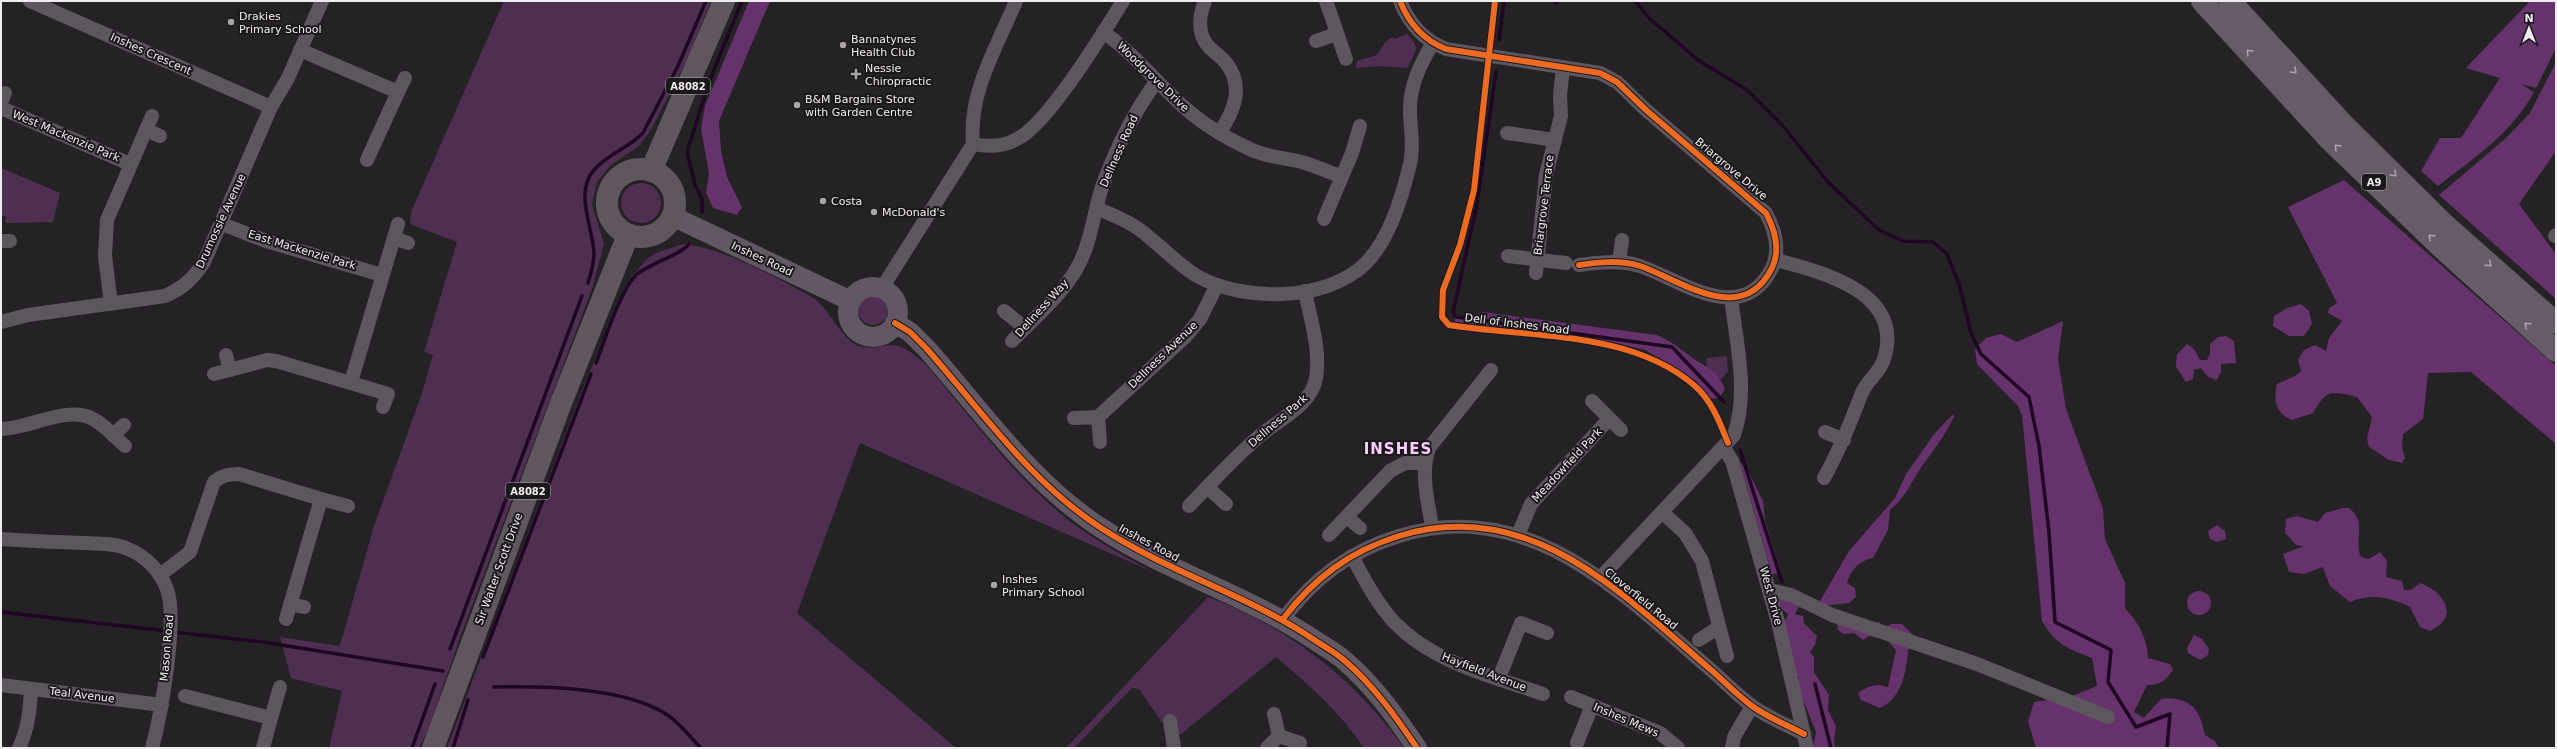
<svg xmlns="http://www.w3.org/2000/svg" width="2557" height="749" font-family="'DejaVu Sans',sans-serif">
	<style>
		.green { fill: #4e2e51 }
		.forest { fill: #65326b }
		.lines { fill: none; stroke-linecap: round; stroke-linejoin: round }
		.stream { stroke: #1f0623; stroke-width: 3.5 }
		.street { stroke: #5e565f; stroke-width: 14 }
		.secondary { stroke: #615863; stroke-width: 20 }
		.primary { stroke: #605660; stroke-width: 22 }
		.highway { stroke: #665c67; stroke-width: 22 }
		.cycleway-casing { stroke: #1b181c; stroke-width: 8 }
		.cycleway { stroke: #ed6a23; stroke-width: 6 }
		.oneway { stroke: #aaa4ab }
		.poi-dot { fill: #a8a5a8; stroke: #1b181c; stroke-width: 1.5 }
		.labels { text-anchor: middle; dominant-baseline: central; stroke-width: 4; stroke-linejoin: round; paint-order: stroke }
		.shield { fill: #1b181c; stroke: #afacb0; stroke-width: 1 }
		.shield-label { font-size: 10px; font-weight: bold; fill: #efecef }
		.poi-label { font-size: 11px; fill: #efecef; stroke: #1b181c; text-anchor: start }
		.street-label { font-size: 11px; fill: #efecef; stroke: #1b181c }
		.district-label { font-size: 15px; font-weight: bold; letter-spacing: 1px; fill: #facefe; stroke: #1b181c }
	</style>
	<rect width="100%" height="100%" fill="#242224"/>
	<g class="green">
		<polygon points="504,1 711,1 686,62 652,128 640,145 610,166 597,182 592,205 604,244 592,289 462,632 428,730 419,748 329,748 342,691 291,678 280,637 339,646 343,635 374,526 421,396 433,355 424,352 457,242 410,224 411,212"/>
		<path d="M1407,34C1422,50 1415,50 1408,68L1381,66L1356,68L1357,61L1377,55L1386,41L1393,37L1394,39Z"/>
		<polygon points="1,168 60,193 53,222 6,223 5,216 1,216"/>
		<circle cx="641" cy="203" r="20"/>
		<path d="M683,244C722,247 780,279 815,299C829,310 842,338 856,345C869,350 878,346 890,345C905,345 919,358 929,368C973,420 1014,476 1067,519C1094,540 1125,557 1155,573L860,443L797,613L956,748H447L583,388L620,301L632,276L647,259L656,253Z"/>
		<circle cx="873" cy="310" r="15"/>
		<polygon points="1727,356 1728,371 1720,381 1707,371 1706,358"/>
		<path d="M1208,597C1287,626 1356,680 1404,748H1364C1340,712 1309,685 1276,657L1180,735L1161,721L1139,689L1132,688L1074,748H1066Z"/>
	</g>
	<g class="forest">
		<polygon points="749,1 770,1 719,121 721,150 727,177 742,207 737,215 713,208 706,193 709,173 701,129 705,106"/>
		<path d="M2530,1H2556V48L2536,88L2521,84L2534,92C2512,133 2474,158 2438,186L2421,171L2440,138H2461L2500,78L2466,68Z"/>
		<polygon points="2556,62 2556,151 2519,204 2556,254 2556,299 2439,195 2506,138 2530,113"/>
		<path d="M2344,180L2556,366V444L2471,372L2428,373L2423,419L2403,434L2402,448L2405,458L2402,463L2389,460L2369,447L2367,439L2372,417L2357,397C2330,391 2327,389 2313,413L2292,420C2276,413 2273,401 2277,384L2295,376L2301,371L2298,360L2304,350L2315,345L2326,351L2329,338L2342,321L2328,313L2329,308L2337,303L2288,207Z"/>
		<polygon points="2301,304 2309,311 2312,324 2304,336 2289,336 2273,326 2274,316 2287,308"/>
		<path d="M1483,312L1657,335C1675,343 1682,351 1697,361C1711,369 1718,373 1725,389L1719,398L1710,399L1696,381L1683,372L1645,350L1615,343L1454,322L1456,317L1468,318Z"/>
		<path d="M2063,321L2058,359L2066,409L2103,509L2105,539L2125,583V608C2139,624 2147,637 2148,658L2170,664L2173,670C2166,680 2160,686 2147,685L2134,712L2144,718L2161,699C2189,696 2200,708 2205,735L2215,741L2219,748H2036L2028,721L2034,702L2072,696L2097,686L2092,658C2067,648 2056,645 2042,621L2022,415L2018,406L1977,364L1975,349L1986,338L2001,334L2017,342Z"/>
		<polygon points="2226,336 2234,341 2236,363 2221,364 2221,372 2217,380 2208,377 2201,368 2194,370 2193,379 2186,382 2176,367 2177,354 2187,344 2194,349 2200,360 2207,360 2210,354 2210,344 2218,337"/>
		<path d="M1953,414L1954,417C1945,435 1934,450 1922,466C1911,482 1906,497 1890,510L1888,530L1873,558C1859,561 1851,569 1847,583L1855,588L1856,597L1849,603L1823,606L1820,601L1849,551L1895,498L1906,474L1935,433Z"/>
		<polygon points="1740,463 1745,465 1763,501 1765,521 1779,566 1778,573 1772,575"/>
		<path d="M2343,508H2349C2368,522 2353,540 2361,557L2369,559L2380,552L2387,561L2386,577L2402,581L2404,590H2411L2420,583C2445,592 2460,617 2430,631L2420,627L2410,607C2389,597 2372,593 2350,602L2330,586L2323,567L2304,574L2289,572L2283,554L2304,546L2296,545L2285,533L2286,519L2297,516L2318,522L2325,513Z"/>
		<polygon points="2217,525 2225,531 2226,539 2217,542 2210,539 2208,531"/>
		<circle cx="2199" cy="603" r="12"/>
		<polygon points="1785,597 1800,605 1795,614 1803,616 1804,623 1817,636 1815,645 1810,652 1814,657 1814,672 1829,695 1828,710 1836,726 1834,741 1835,748 1813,748 1816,732 1797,684 1799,677 1796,676 1791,661 1794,655 1790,654 1784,624 1788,614 1779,607 1779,600"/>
		<path d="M1848,614L1853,615L1858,626L1879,622L1885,628L1891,624H1902L1913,635L1912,646L1908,650C1906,673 1902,698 1880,708L1861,700L1858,693C1868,686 1875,683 1888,687L1896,650L1887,640L1869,636L1863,640L1854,633L1843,634L1838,630L1837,624Z"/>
		<polygon points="2194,635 2202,639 2209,649 2208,655 2200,660 2188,653 2187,648"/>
	</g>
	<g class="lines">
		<g class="stream">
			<polyline points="1556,1 1556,3"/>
			<polyline points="1635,1 1650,19 1698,60 1747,90 1783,126 1828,182 1879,230 1903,241 1933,242 1947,254 1960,287 1971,333 1981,354 2029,397 2039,446 2049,532 2055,622 2111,650 2108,682 2136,727 2170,714 2167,748"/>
			<polyline points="1499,40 1504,1"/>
			<polyline points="1496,72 1477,204 1453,312 1456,317 1672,347 1724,402"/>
			<polyline points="702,212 702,199 695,185 687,152 709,82 742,1"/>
			<path d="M588,283C591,273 594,264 594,253C593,227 574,193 594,170C607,154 629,148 643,133L678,66L706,1"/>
			<path d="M596,363C605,340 620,291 636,275C647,265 684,253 689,244"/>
			<polyline points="1740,450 1782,582"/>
			<polyline points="1,612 167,631"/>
			<polyline points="173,632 263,642 443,671"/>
			<polyline points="450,649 582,296"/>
			<polyline points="483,657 591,374"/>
			<polyline points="1815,684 1831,748"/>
			<path d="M494,687C544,686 623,687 666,714C679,722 690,737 701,748"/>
			<polyline points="412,748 435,684"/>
			<polyline points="453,748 468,700"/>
		</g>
		<g class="street">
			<polyline points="30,1 271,107"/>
			<path d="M1205,1C1199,16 1197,34 1209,47C1215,53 1223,58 1227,64C1244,87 1234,111 1220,132"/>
			<polyline points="1326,1 1346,59"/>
			<path d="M1400,1C1409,24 1423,40 1446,49L1600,73L1617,82L1646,110L1766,213C1775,230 1781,249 1772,268C1742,328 1681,280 1640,266C1620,260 1599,262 1579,265"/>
			<path d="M1103,32C1137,55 1160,88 1192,114C1209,128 1232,141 1252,150C1268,157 1285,158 1302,162C1315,166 1329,172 1342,177"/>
			<polyline points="1316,41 1337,34"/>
			<polyline points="300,50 398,92 367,160"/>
			<polyline points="398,92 405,78"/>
			<polyline points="1,103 5,93"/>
			<polyline points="1,108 130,164"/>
			<polyline points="146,130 160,136"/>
			<polyline points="1507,133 1555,140"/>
			<path d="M973,144C988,147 1003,147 1017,139C1048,124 1103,33 1123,1"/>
			<path d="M1098,209C1116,216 1135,224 1150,238C1166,251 1179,265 1197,276C1243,302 1325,302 1365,264C1389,240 1401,200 1409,168C1414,151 1411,132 1410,114C1409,87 1419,67 1432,44"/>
			<polyline points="1324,219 1352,153 1360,126"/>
			<polyline points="222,224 266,241 382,275"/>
			<polyline points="2555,236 2556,235"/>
			<polyline points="394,238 408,243"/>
			<polyline points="1,241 10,241"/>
			<polyline points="1508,256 1566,263"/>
			<path d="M1776,260C1822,272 1905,292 1884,359C1880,373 1866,381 1861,395C1850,424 1839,451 1824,478"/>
			<polyline points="1619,262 1622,240"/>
			<polyline points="1536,273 1546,175 1561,116 1560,95 1563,68"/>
			<path d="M882,288L973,144C968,93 997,47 1016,1"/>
			<polyline points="111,304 105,256 107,220 152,116"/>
			<polyline points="1004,311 1025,328"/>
			<path d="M1,322L28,315L165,296C183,288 193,279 204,262L271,107L288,78L322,1"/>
			<path d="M1012,341C1034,318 1061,296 1077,268C1092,241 1093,213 1103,184C1116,149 1134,112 1156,82"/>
			<polyline points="226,355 230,370"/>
			<polyline points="214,374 267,360 276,361 388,394 383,407"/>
			<polyline points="351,382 398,224"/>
			<polyline points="1592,401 1621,430"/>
			<polyline points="1098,417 1186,336 1200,319 1217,285"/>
			<polyline points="1074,418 1098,417 1100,442"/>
			<path d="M1,429C28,429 64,407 89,417C103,423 114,436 125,446"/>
			<polyline points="1825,432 1844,440"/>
			<polyline points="113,435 124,425"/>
			<polyline points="1724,448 1732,461 1778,622 1807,748"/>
			<polyline points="1207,487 1226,504"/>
			<polyline points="321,499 348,506"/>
			<path d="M1189,506C1211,483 1232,460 1256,439C1274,422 1312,406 1316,378C1321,350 1310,318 1305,291"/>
			<polyline points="1663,513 1685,533 1702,561 1727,656"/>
			<polyline points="1347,517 1360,528"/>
			<path d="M1432,527C1428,501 1420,474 1429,448L1491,370"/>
			<polyline points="1329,535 1390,471 1405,463 1424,463"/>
			<polyline points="1518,535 1531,504 1609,419"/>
			<path d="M1,539C29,541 58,542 86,543C99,544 116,543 128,549C146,556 160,571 167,589C178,620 161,715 152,748"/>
			<path d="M1352,556C1364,579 1377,604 1395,623C1434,663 1492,676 1543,694"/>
			<path d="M160,575L190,552L214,482C222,475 229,474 239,474L321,499L286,619"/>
			<path d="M1600,578L1734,435C1749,392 1736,342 1731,297"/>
			<polyline points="1770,590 1791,595 1832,615 1977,664 2108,717"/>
			<polyline points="290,604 304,607"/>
			<path d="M1283,619C1314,578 1350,551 1399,536C1529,496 1620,592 1710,669C1724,681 1737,695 1752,706C1767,717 1787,725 1804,734"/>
			<polyline points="1699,640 1719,627"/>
			<polyline points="1499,678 1521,623 1547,633"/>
			<polyline points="1,685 162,705"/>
			<polyline points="185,696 271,718 263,748"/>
			<polyline points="1571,697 1660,733 1678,748"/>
			<polyline points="1274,714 1279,736 1300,743"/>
			<polyline points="271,718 280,687"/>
			<polyline points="1170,721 1174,748"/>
			<polyline points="1577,743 1592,706"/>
			<path d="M19,748C28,729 30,710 31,689"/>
			<polyline points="1267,748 1279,736"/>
			<polyline points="1732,748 1734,737 1752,706"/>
		</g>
		<g class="secondary">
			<polyline points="672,216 851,301"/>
			<circle cx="873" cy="312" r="25"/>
			<path d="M895,323L910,332L926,348C982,411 1030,482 1101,528C1170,573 1248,595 1316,641C1325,647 1336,653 1345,661C1374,686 1396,717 1417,748"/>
		</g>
		<g class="primary">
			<circle cx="641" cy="203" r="34"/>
			<polyline points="651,171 724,1"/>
			<polyline points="433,748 561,403 628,235"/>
		</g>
		<g class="highway">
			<polyline points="2202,1 2329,139 2440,246 2556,351"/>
			<polyline points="2230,1 2342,123 2444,224 2556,323"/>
		</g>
		<defs>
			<g id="cycleway">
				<path d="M1400,1C1409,24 1423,40 1446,49L1600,73L1617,82L1646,110L1766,213C1775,230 1781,249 1772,268C1742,328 1681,280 1640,266C1620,260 1599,262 1579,265"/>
				<path d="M1495,1L1474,190L1460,245L1443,290L1442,317L1449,325C1529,338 1631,330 1695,386C1712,401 1720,423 1728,443"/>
				<path d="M895,323L910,332L926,348C982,411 1030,482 1101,528C1170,573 1248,595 1316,641C1325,647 1336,653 1345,661C1374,686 1396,717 1417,748"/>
				<path d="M1283,619C1314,578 1350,551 1399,536C1529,496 1620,592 1710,669C1724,681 1737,695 1752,706C1767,717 1787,725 1804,734"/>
			</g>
		</defs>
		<use href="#cycleway" class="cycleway-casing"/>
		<use href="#cycleway" class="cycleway"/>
	</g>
	<defs><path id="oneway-chevron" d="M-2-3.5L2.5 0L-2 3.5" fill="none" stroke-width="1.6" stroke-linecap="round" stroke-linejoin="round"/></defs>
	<g class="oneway">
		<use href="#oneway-chevron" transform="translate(2249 52) rotate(-133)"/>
		<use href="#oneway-chevron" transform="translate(2294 71) rotate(47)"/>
		<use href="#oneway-chevron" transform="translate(2337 147) rotate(-136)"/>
		<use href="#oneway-chevron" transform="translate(2394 174) rotate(45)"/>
		<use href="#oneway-chevron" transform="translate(2431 237) rotate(-136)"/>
		<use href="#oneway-chevron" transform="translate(2489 264) rotate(41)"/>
		<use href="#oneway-chevron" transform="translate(2527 325) rotate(-138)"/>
	</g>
	<g class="poi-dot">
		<circle cx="231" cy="22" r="4"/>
		<circle cx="843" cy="45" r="4"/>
		<path d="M854 68h4v4h4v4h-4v4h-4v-4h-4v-4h4z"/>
		<circle cx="797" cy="105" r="4"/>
		<circle cx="823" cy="201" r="4"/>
		<circle cx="874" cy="212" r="4"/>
		<circle cx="994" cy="585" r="4"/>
	</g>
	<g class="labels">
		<g class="shield">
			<rect x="666" y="78" width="44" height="16" rx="3"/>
			<rect x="2362" y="174" width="24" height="16" rx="3"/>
			<rect x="506" y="483" width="44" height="16" rx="3"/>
		</g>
		<g class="shield-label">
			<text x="688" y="86">A8082</text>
			<text x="2374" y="182">A9</text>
			<text x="528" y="491">A8082</text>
		</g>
		<g class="poi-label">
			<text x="239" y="16">Drakies<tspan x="239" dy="13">Primary School</tspan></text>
			<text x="851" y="39">Bannatynes<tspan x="851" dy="13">Health Club</tspan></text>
			<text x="865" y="68">Nessie<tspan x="865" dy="13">Chiropractic</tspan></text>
			<text x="805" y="99">B&amp;M Bargains Store<tspan x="805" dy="13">with Garden Centre</tspan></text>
			<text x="831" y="201">Costa</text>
			<text x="882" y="212">McDonald's</text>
			<text x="1002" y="579">Inshes<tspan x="1002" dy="13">Primary School</tspan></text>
		</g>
		<g class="street-label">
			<text transform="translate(151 54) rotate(24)">Inshes Crescent</text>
			<text transform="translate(1153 77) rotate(44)">Woodgrove Drive</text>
			<text transform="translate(66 136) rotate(23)">West Mackenzie Park</text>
			<text transform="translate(1119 151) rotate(-66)">Dellness Road</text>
			<text transform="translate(1731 169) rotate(40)">Briargrove Drive</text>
			<text transform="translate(1544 205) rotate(-83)">Briargrove Terrace</text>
			<text transform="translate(221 221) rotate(-65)">Drumossie Avenue</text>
			<text transform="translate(302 250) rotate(17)">East Mackenzie Park</text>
			<text transform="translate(762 259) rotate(25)">Inshes Road</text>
			<text transform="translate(1042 308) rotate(-48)">Dellness Way</text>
			<text transform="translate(1517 324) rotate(7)">Dell of Inshes Road</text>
			<text transform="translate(1163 355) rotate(-44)">Dellness Avenue</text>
			<text transform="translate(1278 421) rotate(-41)">Dellness Park</text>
			<text transform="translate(1567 465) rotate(-47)">Meadowfield Park</text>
			<text transform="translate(1149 543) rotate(28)">Inshes Road</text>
			<text transform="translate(499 569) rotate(-70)">Sir Walter Scott Drive</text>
			<text transform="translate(1771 596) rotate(75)">West Drive</text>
			<text transform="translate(1641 599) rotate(39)">Cloverfield Road</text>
			<text transform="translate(167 648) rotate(-85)">Mason Road</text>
			<text transform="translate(1484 672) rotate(21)">Hayfield Avenue</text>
			<text transform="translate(82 695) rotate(7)">Teal Avenue</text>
			<text transform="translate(1626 720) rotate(23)">Inshes Mews</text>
		</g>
		<g class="district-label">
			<text x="1398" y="449">INSHES</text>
		</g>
	</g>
	<rect width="2557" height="749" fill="none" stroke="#efecef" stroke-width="4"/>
	<g transform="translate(2529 28)" stroke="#1b181c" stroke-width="3" paint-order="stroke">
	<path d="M0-3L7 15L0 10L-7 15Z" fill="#efecef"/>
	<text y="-6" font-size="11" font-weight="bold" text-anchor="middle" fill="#efecef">N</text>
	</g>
</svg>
